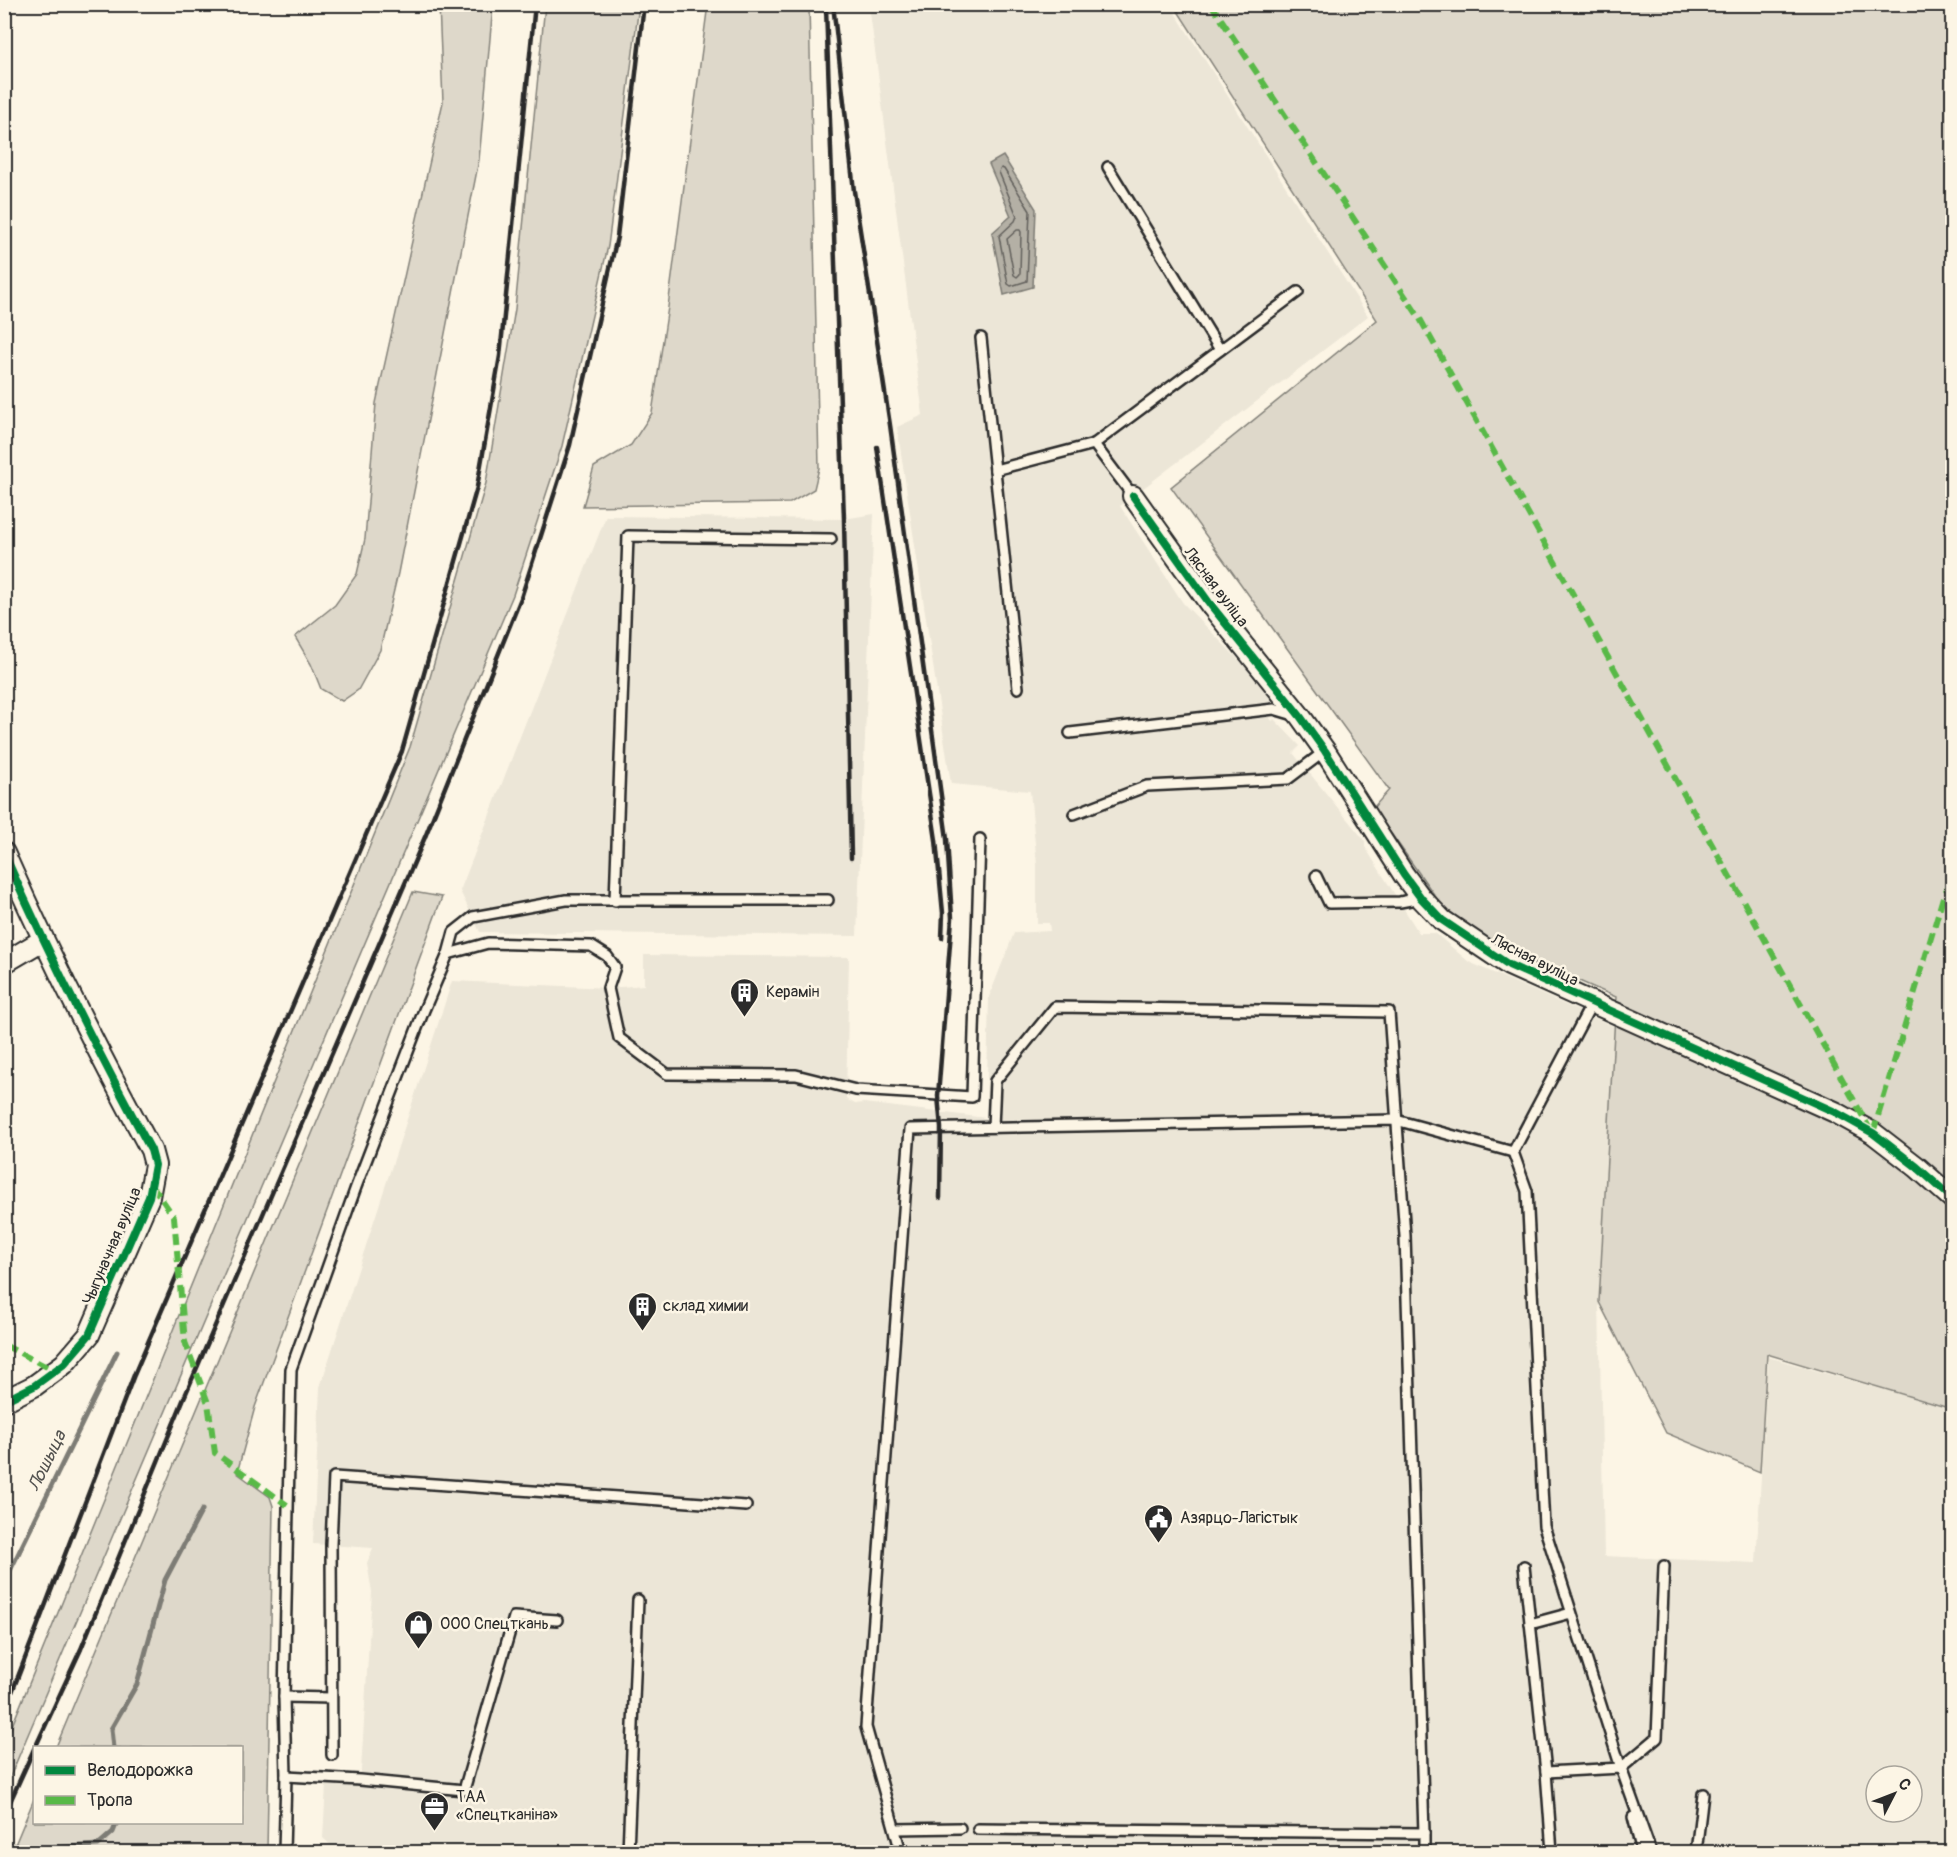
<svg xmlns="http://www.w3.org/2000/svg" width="1957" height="1857" font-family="Pangolin,sans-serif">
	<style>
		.built { fill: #ece6d7; fill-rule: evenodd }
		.green { fill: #ded8ca; stroke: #84827a; stroke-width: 1.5 }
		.water { fill: #b4b0a5; stroke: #7d7b74; stroke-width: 1.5 }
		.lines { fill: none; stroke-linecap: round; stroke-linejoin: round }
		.shore { stroke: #62605c; stroke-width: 1.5 }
		.stream { stroke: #7d7b74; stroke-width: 5 }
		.lane-casing { stroke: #2b2b2b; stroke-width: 14 }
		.street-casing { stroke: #2b2b2b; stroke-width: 24 }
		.lane { stroke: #fcf5e5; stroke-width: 9 }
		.street { stroke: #fcf5e5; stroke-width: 20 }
		.rail { stroke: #2b2b2b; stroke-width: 4.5 }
		.quiet { stroke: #58b947; stroke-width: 6; stroke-dasharray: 12 6; stroke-linecap: butt }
		.cycleway-casing { stroke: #fcf5e5; stroke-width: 11 }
		.cycleway { stroke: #00873e; stroke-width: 8 }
		.labels { text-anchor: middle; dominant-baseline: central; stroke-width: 5; stroke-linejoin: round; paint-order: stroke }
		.street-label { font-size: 16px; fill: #2b2b2b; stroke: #fcf5e5 }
		.poi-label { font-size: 16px; fill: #2b2b2b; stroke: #fcf5e5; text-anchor: start }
		.water-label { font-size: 18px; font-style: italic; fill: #545350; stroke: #fcf5e5 }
	</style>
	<rect width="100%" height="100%" fill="#fcf5e5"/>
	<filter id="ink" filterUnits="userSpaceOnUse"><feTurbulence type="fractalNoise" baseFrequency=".0167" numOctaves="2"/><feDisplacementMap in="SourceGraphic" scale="12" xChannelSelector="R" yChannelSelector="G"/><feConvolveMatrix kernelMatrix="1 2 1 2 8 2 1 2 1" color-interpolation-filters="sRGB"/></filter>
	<g filter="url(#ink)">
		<g class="built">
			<path d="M869,5H1170L1368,316L1120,506L1183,603L1281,703L1268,715L1272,721L1274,719L1300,746L1293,753L1365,841V847L1419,933H1435L1469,962L1615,1027L1599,1302L1604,1556L1756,1563L1768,1357L1952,1409V1852H1385V1850L1163,1852H338L323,1838L326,1785L360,1786L372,1592L367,1563L373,1548L313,1544L320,1387L452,981L609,988L644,985V955L849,957L846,1099L855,1104L864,1103L986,1118L989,997L1014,933L1050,931L1049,923H1037V865L1030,791L951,784L897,427L923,415ZM1876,1776H1912V1812H1876Z"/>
			<polygon points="874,514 857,936 480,932 460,891 606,516 844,519"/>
		</g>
		<g class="green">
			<polygon points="708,4 809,5 819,468 814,489 790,503 583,506 594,467 631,445 652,413 668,307"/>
			<polygon points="439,5 493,5 479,160 398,573 380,650 358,690 342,701 321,689 311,664 295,637 335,605 357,574 365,539 376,403 443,102"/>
			<polygon points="545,5 639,5 608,246 562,446 513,595 7,1784 5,1783 5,1743 410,747 486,483 515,309"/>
			<polygon points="1174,5 1952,5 1952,1409 1767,1354 1760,1472 1666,1433 1599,1302 1616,997 1485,940 1445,910 1373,808 1389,790 1171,487 1377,320"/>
			<polygon points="413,892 442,897 255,1407 237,1473 270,1497 273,1506 267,1852 12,1852 34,1799 34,1822 242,1822 242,1748 56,1747"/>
		</g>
		<polygon class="water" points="1003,156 1036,209 1033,287 1004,295 992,233 1011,216 989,164"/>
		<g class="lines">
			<g class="shore">
				<polygon points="1001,168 1004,169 1030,211 1027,281 1011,286 1008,284 999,236 1015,221 1017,216 999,172"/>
				<polygon points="1017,230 1020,230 1021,232 1020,274 1017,277 1014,275 1007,239"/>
			</g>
			<g class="stream">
				<polyline points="4,1583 117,1352"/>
				<polyline points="113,1748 111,1729 137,1684 165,1580 202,1510"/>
				<polyline points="4,1844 38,1849 98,1845 113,1832 117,1822"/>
			</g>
			<defs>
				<g id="lane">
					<polyline points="1108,167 1220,350"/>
					<polyline points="981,338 1018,688"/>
					<polyline points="995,470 1094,444"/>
					<polyline points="1133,496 1094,444 1298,292"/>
					<polyline points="1070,733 1274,709 1294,715"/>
					<polyline points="1074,814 1147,786 1288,779 1325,751"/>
					<polyline points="1316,876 1329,903 1400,902 1421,898"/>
					<polyline points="615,901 628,536 831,539"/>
					<polyline points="448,954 488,943 591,946 607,956 615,967 608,988 619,1038 667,1074 796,1075 856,1090 972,1097 980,839"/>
					<polyline points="1592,1003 1513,1152 1527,1191 1544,1526 1621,1768 1651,1852"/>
					<polyline points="1524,1566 1546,1772 1552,1852"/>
					<polyline points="1530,1624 1571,1613"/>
					<polyline points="284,1697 331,1698"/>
					<polyline points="332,1755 331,1544 334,1477 746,1506"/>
					<polyline points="1546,1772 1621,1768 1657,1738 1664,1566"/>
					<polyline points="286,1776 360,1780 464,1790 514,1617 557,1620"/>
					<polyline points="1633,1817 1642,1852"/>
					<polyline points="895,1829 960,1828"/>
					<polyline points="978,1829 1424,1833 1405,1236 1389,1012 1055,1007 995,1081 993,1127"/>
					<polyline points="1424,1833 1424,1852"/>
					<polyline points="284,1852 286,1776 284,1697 291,1369 356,1187 424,1010 448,954 454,932 473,917 566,900 828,900"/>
					<polyline points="628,1852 638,1600"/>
					<polyline points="901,1852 866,1727 910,1129 1396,1120 1513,1152"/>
					<polyline points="1696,1852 1703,1794"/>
				</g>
				<g id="street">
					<polyline points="1133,496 1210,604 1300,716 1325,751 1404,875 1421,898 1442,920 1509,965 1835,1112 1873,1133 1917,1167 1952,1198"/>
					<path d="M4,853C49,955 98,1053 151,1150L155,1165L149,1197L89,1335L64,1364L34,1386L4,1401"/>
					<polyline points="4,963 43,940"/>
				</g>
			</defs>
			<use href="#lane" class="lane-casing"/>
			<use href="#street" class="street-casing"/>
			<use href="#lane" class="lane"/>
			<use href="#street" class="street"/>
			<g class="rail">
				<polyline points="833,4 854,191 890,425 947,839 952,918 938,1096 941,1128 940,1198"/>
				<polyline points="826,7 844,519 851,858"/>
				<polyline points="877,447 936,840 943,913 942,938"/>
				<polyline points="4,1713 134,1375 402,751 477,487 500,356 535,4"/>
				<polyline points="35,1748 81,1649 184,1398 425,837 521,598 570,445 617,237 644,4"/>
				<polyline points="4,1815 34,1749"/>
			</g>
			<g class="quiet">
				<polyline points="1211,4 1419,317 1871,1131"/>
				<polyline points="1873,1133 1944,894 1952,882"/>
				<polyline points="152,1185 174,1217 185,1342 208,1403 215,1453 287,1505"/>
				<polyline points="4,1345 55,1371"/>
			</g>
			<defs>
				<g id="cycleway">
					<polyline points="1133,496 1210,604 1300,716 1325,751 1404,875 1421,898 1442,920 1509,965 1835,1112 1873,1133 1917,1167 1952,1198"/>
					<path d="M4,853C49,955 98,1053 151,1150L155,1165L149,1197L89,1335L64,1364L34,1386L4,1401"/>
				</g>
			</defs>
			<use href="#cycleway" class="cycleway-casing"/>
			<use href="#cycleway" class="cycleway"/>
		</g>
	</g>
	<defs>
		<symbol id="building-pin" viewBox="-11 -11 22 30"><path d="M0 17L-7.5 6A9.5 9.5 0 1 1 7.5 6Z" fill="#2b2b2b" stroke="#fcf5e5"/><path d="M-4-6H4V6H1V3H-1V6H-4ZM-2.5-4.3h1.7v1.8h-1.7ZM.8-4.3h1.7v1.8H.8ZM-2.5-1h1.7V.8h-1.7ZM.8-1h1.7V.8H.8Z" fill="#fff"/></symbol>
		<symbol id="civic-pin" viewBox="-11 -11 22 30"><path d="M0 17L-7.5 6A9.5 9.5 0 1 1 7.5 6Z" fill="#2b2b2b" stroke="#fcf5e5"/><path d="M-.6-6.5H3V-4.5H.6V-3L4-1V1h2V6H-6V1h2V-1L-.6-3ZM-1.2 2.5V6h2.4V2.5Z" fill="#fff"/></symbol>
		<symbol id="shop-pin" viewBox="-11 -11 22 30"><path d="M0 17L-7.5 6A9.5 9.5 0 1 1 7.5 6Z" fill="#2b2b2b" stroke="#fcf5e5"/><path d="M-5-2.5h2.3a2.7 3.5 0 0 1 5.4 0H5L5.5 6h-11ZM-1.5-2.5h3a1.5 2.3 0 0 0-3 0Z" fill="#fff"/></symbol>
		<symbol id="office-pin" viewBox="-11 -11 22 30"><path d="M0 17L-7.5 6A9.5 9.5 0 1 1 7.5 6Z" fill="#2b2b2b" stroke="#fcf5e5"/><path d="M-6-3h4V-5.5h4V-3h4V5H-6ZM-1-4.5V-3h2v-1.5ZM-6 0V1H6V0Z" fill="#fff"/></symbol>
	</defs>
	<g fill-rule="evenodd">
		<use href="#building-pin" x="728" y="976" width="33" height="45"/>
		<use href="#building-pin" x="626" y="1290" width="33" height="45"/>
		<use href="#civic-pin" x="1142" y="1502" width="33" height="45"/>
		<use href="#shop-pin" x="402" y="1608" width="33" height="45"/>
		<use href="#office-pin" x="418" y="1790" width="33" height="45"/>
	</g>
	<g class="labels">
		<g class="street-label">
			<text transform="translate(1216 587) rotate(53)">Лясная вуліца</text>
			<text transform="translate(1535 960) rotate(27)">Лясная вуліца</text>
			<text transform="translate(112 1246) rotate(-67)">Чыгуначная вуліца</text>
		</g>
		<g class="poi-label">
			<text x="766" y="992">Керамін</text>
			<text x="663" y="1306">склад химии</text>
			<text x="1180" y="1518">Азярцо-Лагістык</text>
			<text x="440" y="1624">ООО Спецткань</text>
			<text x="456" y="1797">ТАА<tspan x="456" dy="18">«Спецтканіна»</tspan></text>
		</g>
		<g class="water-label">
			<text transform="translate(47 1461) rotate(-64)">Лошыца</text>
		</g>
	</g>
	<rect width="1957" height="1857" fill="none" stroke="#fcf5e5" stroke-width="24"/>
	<rect x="12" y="12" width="1933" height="1833" fill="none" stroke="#2b2b2b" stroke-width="2" filter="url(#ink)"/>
	<rect x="33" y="1746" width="210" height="78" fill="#fcf5e5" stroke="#a8a49b" stroke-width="1.5"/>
	<rect x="45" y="1766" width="30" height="9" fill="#00873e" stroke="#a8a49b" stroke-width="1.5"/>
	<text x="87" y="1776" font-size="18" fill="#2b2b2b">Велодорожка</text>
	<rect x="45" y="1796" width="30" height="9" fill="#58b947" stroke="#a8a49b" stroke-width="1.5"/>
	<text x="87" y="1806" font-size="18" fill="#2b2b2b">Тропа</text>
	<g transform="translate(1894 1794) rotate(48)"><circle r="28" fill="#fcf5e5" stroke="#a8a49b" stroke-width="1.5"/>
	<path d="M0-4.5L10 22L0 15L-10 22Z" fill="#2b2b2b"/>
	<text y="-9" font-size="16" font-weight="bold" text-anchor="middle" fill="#2b2b2b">С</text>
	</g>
</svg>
